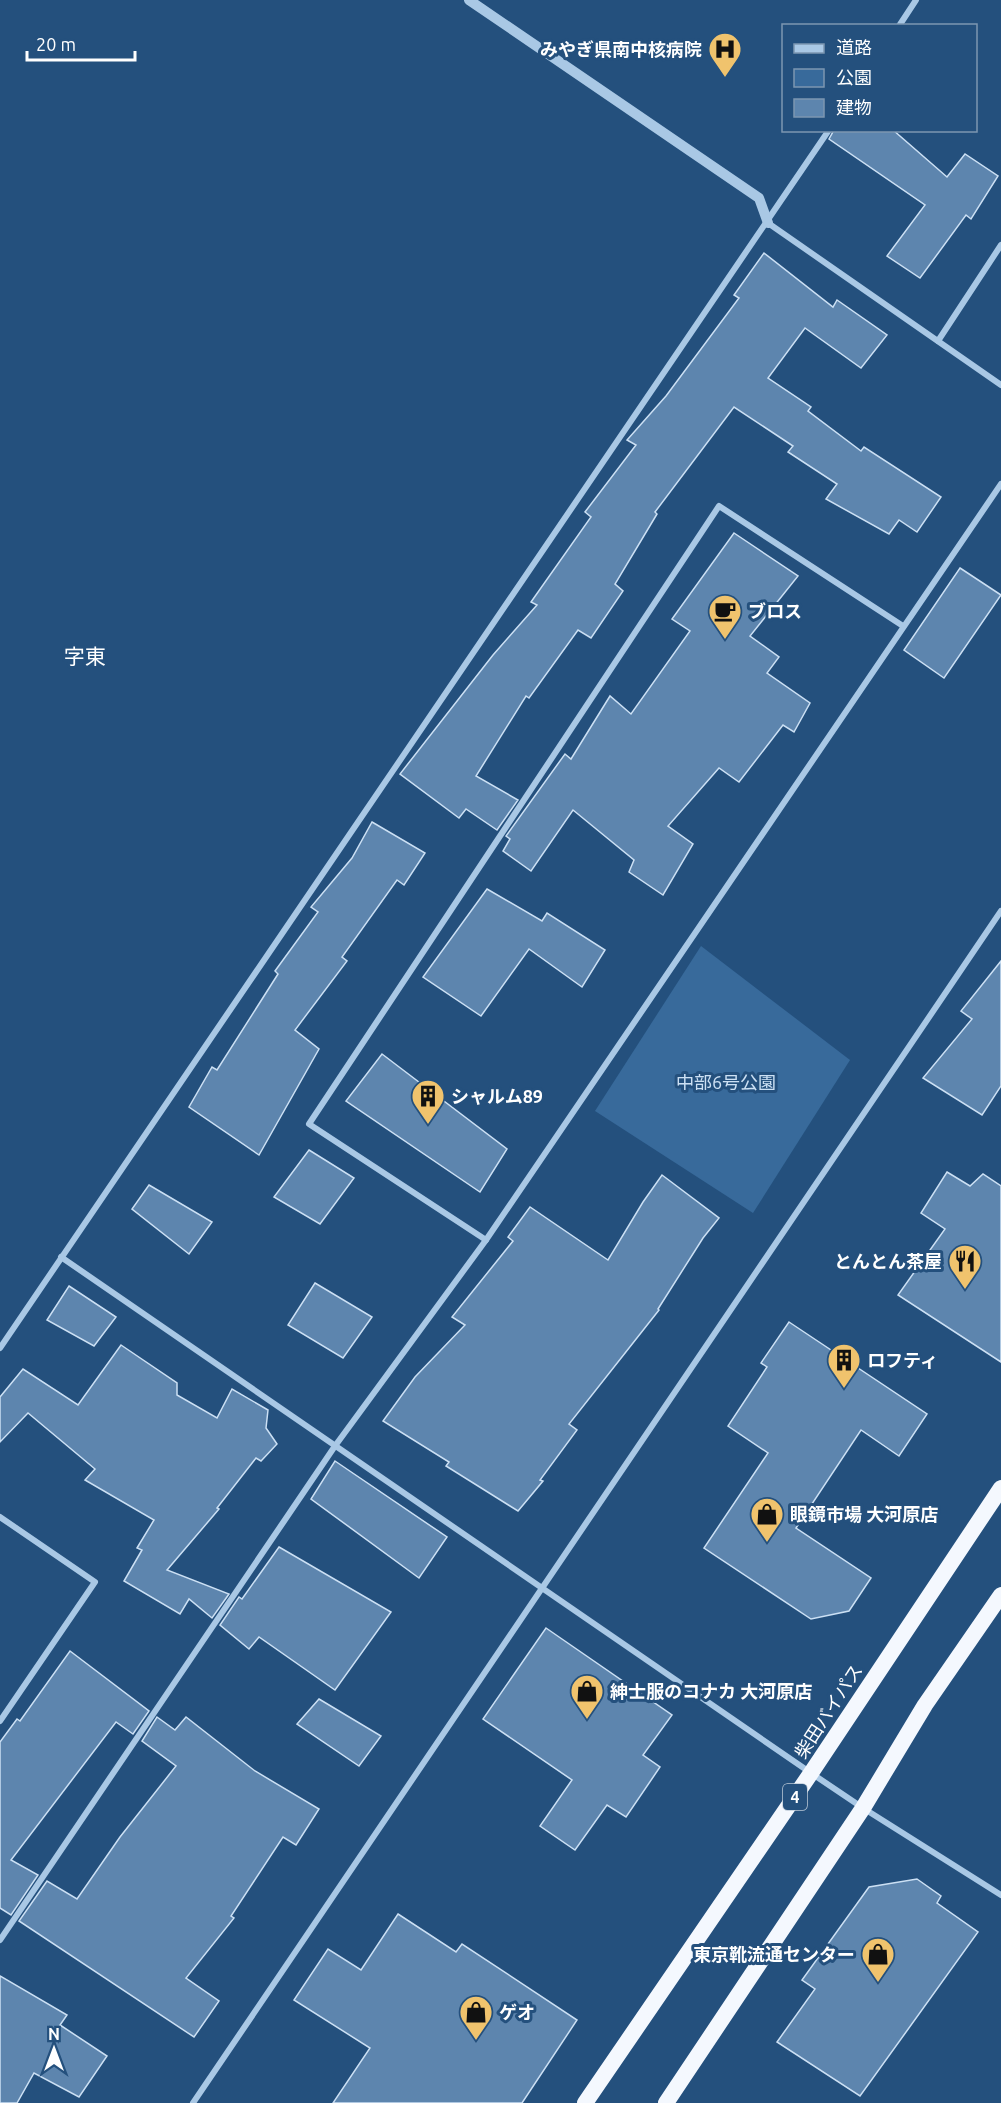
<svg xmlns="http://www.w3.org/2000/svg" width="1001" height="2103" font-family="Ubuntu,'Noto Sans JP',sans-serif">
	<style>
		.green { fill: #386a9b }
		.building { fill: #5d85ae; stroke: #cce0f4; stroke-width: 1.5 }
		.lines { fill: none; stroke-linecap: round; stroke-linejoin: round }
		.minor { stroke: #a9c8e5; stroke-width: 6 }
		.tertiary { stroke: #a9c8e5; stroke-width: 10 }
		.trunk { stroke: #f4f8fe; stroke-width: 16 }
		.labels { text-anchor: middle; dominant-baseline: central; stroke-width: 6; stroke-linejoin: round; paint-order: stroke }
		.shield { fill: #24507d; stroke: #bdcad8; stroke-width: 1.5 }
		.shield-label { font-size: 16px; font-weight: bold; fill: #fff }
		.poi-label { font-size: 18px; font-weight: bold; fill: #fff; stroke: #24507d; text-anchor: start }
		.park-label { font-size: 18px; fill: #cce0f4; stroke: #24507d }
		.street-label { font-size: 18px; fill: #fff; stroke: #24507d }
		.quarter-label { font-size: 21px; fill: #fff; stroke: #24507d }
	</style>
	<rect width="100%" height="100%" fill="#24507d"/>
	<polygon class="green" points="701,946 850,1060 753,1213 595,1111"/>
	<g class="building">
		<polygon points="834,130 893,130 947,177 965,154 998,176 971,219 966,215 920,278 887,256 925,205 829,139"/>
		<polygon points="764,253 833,307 837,300 887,335 861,368 805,328 768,378 811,407 808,411 861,451 864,447 941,497 917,532 899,520 889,534 826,499 837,484 788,452 793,446 734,407 655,512 657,514 615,584 623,591 591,638 578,630 529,698 526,696 476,776 518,800 497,830 466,809 459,818 400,774 493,655 537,605 531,602 591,517 585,512 636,445 627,440 666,396 739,298 734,295"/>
		<polygon points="734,533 798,576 750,636 779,657 767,673 810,703 794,732 783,725 739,782 719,768 668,826 693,844 663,895 629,872 634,860 573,810 531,871 503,851 510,839 506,836 565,754 571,759 610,696 631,714 690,631 672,619"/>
		<polygon points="960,568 1001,595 944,678 904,650"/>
		<polygon points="372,822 425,853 404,885 397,880 342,957 347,961 295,1030 319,1049 259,1155 189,1107 212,1067 217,1070 278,974 275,971 318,912 311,907 352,858"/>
		<polygon points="487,889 542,921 547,913 605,950 582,987 529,949 481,1016 423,977"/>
		<polygon points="1001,961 1001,1086 982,1115 923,1078 972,1019 961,1011"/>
		<polygon points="382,1054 507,1149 480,1192 346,1101"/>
		<polygon points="309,1150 354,1178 320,1224 274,1197"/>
		<polygon points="947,1172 970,1186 983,1174 1001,1186 1001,1362 898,1295 945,1229 921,1213"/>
		<polygon points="662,1175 719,1218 703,1238 658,1309 659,1310 569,1424 577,1430 540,1480 543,1481 518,1511 446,1466 449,1462 383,1421 415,1377 465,1325 452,1317 513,1241 508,1237 530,1207 608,1260 643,1202"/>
		<polygon points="149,1185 212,1222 189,1254 132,1209"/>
		<polygon points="315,1283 372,1317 343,1358 288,1325"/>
		<polygon points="69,1286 116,1317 94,1346 47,1320"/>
		<polygon points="789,1322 927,1414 899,1456 861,1430 796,1528 871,1578 849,1611 811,1619 704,1548 768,1453 728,1426 767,1367 761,1363"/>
		<polygon points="121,1345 177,1383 177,1395 217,1418 232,1389 268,1410 266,1428 277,1444 261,1461 256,1458 217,1508 219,1509 167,1570 229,1594 212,1618 189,1599 180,1614 124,1581 142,1550 137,1548 154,1520 85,1480 95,1469 28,1413 0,1442 0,1397 23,1369 78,1405"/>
		<polygon points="335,1461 447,1537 419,1578 311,1499"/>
		<polygon points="279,1547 391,1612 335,1690 259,1637 249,1649 220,1625 239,1597 242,1599"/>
		<polygon points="546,1628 672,1715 643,1755 660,1767 626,1817 607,1805 575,1850 540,1826 572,1780 483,1719"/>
		<polygon points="70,1651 149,1711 133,1734 116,1722 11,1860 38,1875 11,1915 0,1908 0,1742 17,1719 20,1721"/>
		<polygon points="319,1699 381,1736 359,1766 297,1724"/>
		<polygon points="157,1717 175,1730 186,1717 255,1771 319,1809 296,1845 283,1837 231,1916 234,1918 186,1978 219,2001 194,2037 19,1921 47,1881 77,1899 120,1837 176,1766 142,1741"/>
		<polygon points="917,1879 941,1896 937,1903 978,1932 860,2096 777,2042 815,1989 802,1980 869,1887"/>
		<polygon points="398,1914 456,1952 462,1944 577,2020 522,2103 333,2103 370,2048 294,2000 328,1949 361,1970"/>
		<polygon points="0,1976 67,2015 60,2025 107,2056 79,2097 34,2073 17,2103 0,2103"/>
	</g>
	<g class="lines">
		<g class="minor">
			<polyline points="899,26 916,0"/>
			<polyline points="768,223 1001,385"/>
			<polyline points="938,341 1001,245"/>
			<polyline points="486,1240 309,1124 719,506 903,626"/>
			<polyline points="61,1257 811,1773 863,1808 1001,1895"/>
			<polyline points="0,1348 829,130"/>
			<polyline points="0,1517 95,1582 0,1721"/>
			<polyline points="0,1940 335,1446 486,1240 1001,484"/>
			<polyline points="193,2103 1001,911"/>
		</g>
		<polyline class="tertiary" points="469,0 759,198 768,223"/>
		<g class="trunk">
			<polyline points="585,2103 811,1773 1001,1488"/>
			<polyline points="666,2103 863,1808 925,1705 1001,1595"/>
		</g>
	</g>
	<defs>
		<symbol id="hospital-pin" viewBox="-11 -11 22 30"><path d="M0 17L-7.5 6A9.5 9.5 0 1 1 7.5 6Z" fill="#f0c36d" stroke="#24507d"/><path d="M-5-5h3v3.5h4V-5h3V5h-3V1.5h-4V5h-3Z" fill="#111"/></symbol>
		<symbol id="cafe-pin" viewBox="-11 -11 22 30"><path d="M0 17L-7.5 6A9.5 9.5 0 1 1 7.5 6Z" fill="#f0c36d" stroke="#24507d"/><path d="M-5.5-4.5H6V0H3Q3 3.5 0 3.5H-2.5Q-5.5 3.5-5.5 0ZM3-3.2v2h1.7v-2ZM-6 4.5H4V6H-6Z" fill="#111"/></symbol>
		<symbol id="building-pin" viewBox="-11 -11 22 30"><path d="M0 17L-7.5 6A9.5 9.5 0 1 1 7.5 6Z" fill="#f0c36d" stroke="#24507d"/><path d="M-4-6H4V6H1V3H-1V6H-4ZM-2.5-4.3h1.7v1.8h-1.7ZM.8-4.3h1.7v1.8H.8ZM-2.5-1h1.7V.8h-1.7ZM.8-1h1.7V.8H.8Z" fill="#111"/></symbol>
		<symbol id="restaurant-pin" viewBox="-11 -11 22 30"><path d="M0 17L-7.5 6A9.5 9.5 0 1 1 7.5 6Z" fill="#f0c36d" stroke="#24507d"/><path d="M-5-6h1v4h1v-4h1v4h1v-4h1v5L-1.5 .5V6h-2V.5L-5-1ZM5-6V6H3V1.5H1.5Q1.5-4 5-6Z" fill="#111"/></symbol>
		<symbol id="shop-pin" viewBox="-11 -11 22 30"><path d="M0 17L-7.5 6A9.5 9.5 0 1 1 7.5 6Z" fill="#f0c36d" stroke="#24507d"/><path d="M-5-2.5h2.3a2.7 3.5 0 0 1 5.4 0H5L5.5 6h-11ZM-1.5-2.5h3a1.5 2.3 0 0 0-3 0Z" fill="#111"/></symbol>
	</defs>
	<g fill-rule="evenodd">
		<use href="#hospital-pin" x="706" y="30" width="38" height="52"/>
		<use href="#cafe-pin" x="706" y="592" width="38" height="52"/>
		<use href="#building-pin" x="409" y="1077" width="38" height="52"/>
		<use href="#restaurant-pin" x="946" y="1242" width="38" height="52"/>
		<use href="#building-pin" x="825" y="1341" width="38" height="52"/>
		<use href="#shop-pin" x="748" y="1495" width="38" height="52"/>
		<use href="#shop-pin" x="568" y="1672" width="38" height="52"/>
		<use href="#shop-pin" x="859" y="1935" width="38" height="52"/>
		<use href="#shop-pin" x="457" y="1993" width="38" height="52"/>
	</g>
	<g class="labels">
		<rect class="shield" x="783" y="1784" width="24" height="26" rx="4.5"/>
		<g class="shield-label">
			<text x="795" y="1797">4</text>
		</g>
		<g class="poi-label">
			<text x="702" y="49" text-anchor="end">みやぎ県南中核病院</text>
			<text x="748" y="611">ブロス</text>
			<text x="451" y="1096">シャルム89</text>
			<text x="942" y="1261" text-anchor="end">とんとん茶屋</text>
			<text x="867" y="1360">ロフティ</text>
			<text x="790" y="1514">眼鏡市場 大河原店</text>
			<text x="610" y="1691">紳士服のコナカ 大河原店</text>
			<text x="855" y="1954" text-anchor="end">東京靴流通センター</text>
			<text x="499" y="2012">ゲオ</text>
		</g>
		<g class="park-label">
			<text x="726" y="1082">中部6号公園</text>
		</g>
		<g class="street-label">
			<text transform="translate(828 1711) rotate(-57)">柴田バイパス</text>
		</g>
		<g class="quarter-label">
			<text x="85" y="656">字東</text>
		</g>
	</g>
	<rect x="782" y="24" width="195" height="108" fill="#24507d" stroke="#7c96b1" stroke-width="1.5"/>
	<rect x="794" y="44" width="30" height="9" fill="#a9c8e5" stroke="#7c96b1" stroke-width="1.5"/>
	<text x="836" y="54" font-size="18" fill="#ffffff">道路</text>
	<rect x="794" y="69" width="30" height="18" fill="#386a9b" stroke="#7c96b1" stroke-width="1.5"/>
	<text x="836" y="84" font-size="18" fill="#ffffff">公園</text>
	<rect x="794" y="99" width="30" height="18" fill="#5d85ae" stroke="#7c96b1" stroke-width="1.5"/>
	<text x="836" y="114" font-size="18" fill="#ffffff">建物</text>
	<g transform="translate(54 2049)" stroke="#24507d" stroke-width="4.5" paint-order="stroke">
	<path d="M0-4.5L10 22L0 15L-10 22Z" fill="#ffffff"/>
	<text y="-9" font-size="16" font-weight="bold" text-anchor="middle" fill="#ffffff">N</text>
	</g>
	<path d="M27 51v9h108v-9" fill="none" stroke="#ffffff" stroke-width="3"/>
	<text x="36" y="51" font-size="18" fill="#ffffff" stroke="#24507d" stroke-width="4.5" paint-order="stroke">20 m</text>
</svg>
